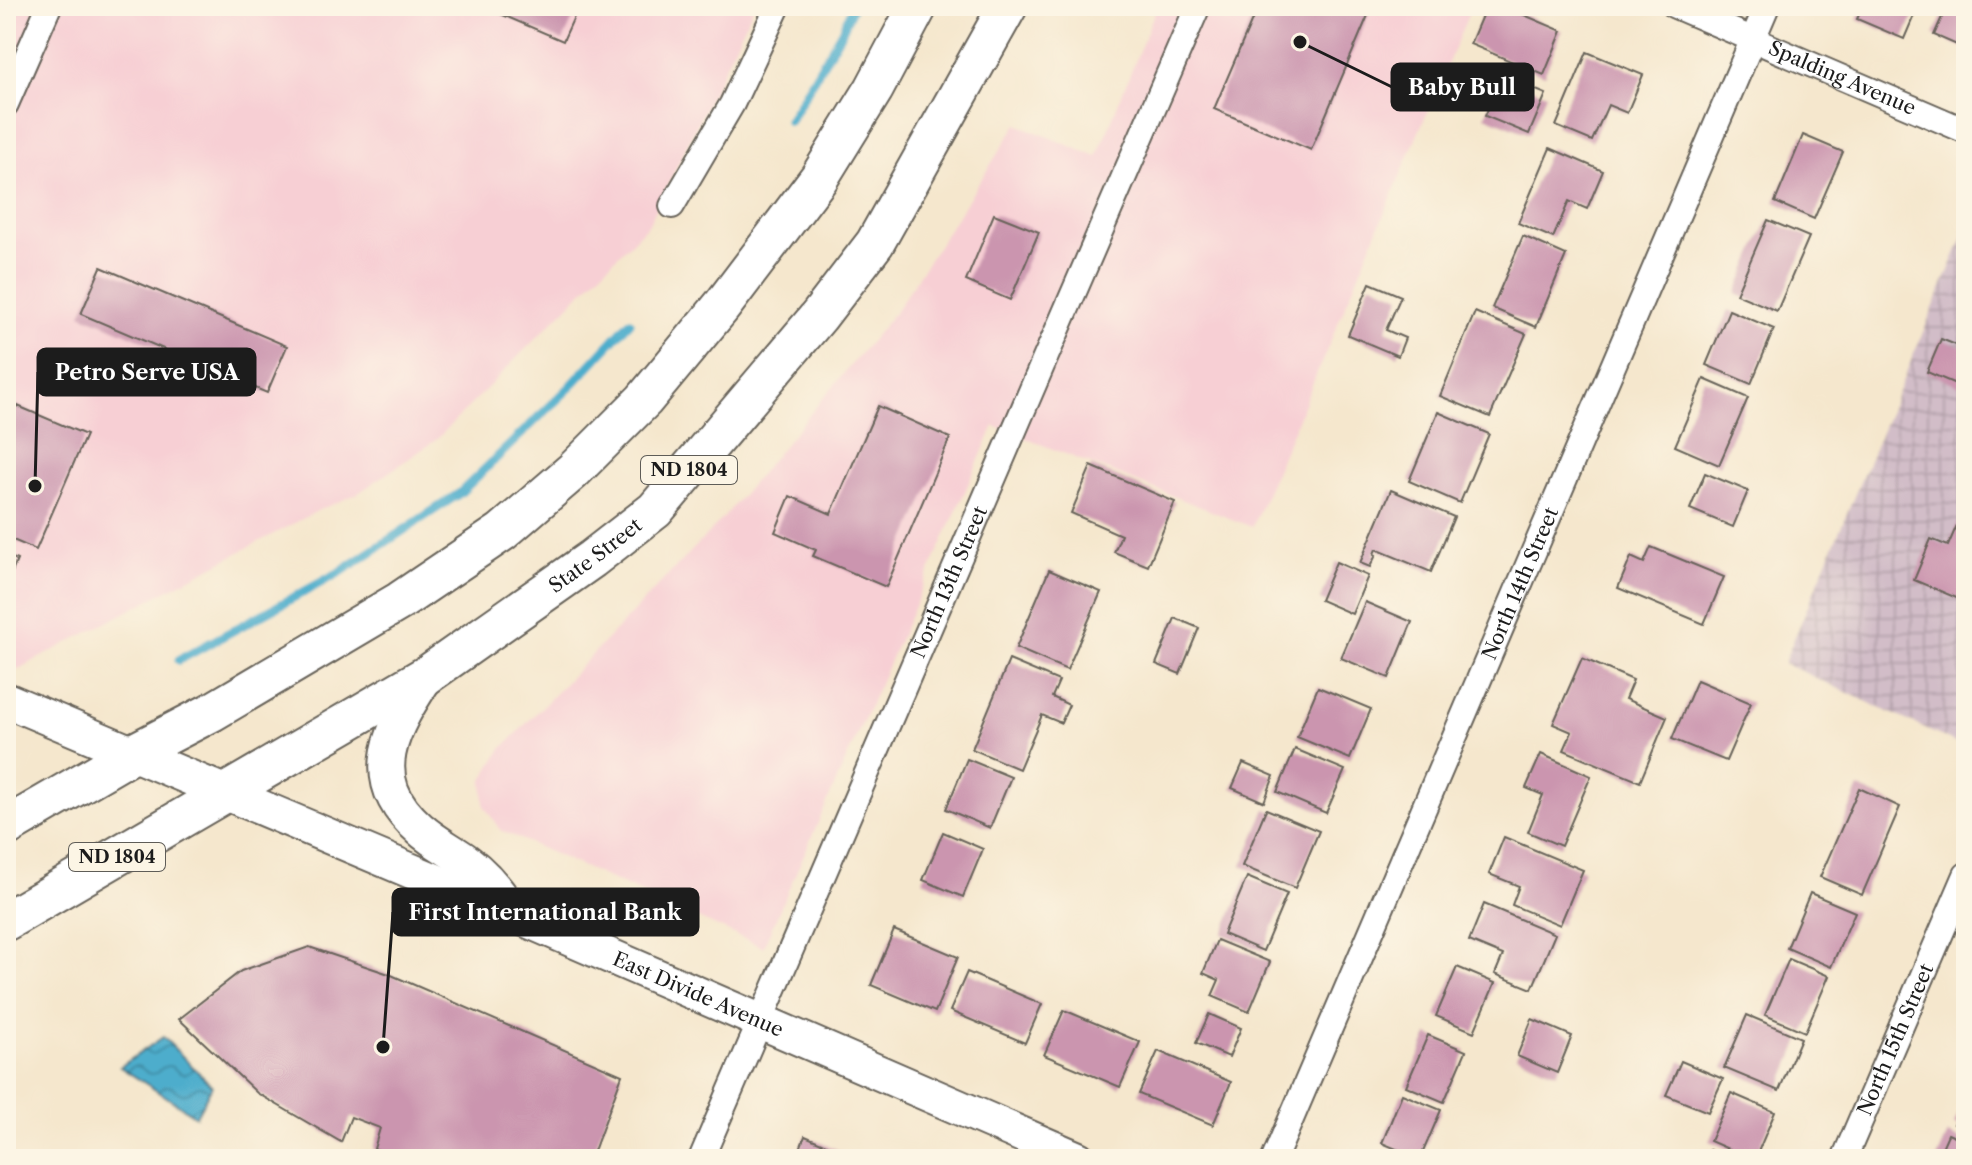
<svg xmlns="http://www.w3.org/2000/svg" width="1972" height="1165" font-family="'Libre Caslon Text',serif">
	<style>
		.built { fill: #f7cfd4 }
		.industrial { fill: url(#industrial-grid) }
		.water { fill: url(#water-waves); stroke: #346474; stroke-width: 2 }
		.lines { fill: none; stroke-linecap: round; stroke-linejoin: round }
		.stream { stroke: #4dadcc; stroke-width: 9 }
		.building { fill: #cb95af }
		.street-casing { stroke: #68635a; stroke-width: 28 }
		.secondary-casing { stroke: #68635a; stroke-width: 38 }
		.primary-casing { stroke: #68635a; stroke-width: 42 }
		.street { stroke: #fff; stroke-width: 24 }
		.secondary { stroke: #fff; stroke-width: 34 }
		.primary { stroke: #fff; stroke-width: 38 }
		.labels { text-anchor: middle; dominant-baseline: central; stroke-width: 6; stroke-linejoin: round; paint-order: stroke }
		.shield { fill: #fcf5e5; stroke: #5f5d58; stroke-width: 2 }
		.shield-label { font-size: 18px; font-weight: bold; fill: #1c1c1c }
		.street-label { font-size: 20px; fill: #1c1c1c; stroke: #fcf5e5 }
		.leader { fill: none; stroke: #1c1c1c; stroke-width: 3 }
		.callout-dot { fill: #1c1c1c; stroke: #fcf5e5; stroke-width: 3 }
		.callout { fill: #1c1c1c; stroke: #1c1c1c; stroke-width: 3 }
		.callout-label { font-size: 22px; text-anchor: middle; font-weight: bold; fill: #fff }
	</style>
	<defs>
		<pattern id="industrial-grid" width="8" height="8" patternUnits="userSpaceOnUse" patternTransform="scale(2)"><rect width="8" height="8" fill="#d2bdc8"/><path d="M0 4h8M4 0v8" fill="none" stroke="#b4a2ab"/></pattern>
		<pattern id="water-waves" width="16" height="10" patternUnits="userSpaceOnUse" patternTransform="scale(2)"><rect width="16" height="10" fill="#4dadcc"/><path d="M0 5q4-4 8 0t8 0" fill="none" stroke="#3f8ca5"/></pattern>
	</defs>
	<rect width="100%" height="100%" fill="#fcf5e5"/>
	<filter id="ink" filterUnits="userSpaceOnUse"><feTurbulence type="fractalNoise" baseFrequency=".0125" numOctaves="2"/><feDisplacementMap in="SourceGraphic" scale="16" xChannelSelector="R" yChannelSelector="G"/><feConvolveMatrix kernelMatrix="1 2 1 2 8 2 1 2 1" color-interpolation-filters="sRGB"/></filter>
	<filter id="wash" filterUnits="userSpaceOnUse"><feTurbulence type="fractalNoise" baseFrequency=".006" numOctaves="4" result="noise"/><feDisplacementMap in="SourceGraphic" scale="32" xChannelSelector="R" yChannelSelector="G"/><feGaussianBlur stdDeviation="1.8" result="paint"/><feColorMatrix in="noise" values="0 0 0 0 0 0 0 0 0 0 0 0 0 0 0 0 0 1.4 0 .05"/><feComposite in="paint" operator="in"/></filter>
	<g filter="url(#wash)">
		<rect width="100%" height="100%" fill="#f5e7cd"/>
		<g class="built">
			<polygon points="6,6 754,6 649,224 436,440 357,494 321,509 13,672 6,669"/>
			<polygon points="1157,6 1472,6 1252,527 994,426 763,947 500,830 484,806 483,780 501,750 723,518 895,312 1017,124 1097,157"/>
		</g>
		<polygon class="industrial" points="1966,230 1966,748 1784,663"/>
		<polygon class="water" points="163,1037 212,1086 196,1116 120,1067"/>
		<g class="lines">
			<g class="stream">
				<polyline points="789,121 842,31 853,6"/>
				<polyline points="179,660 342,571 460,493 568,389 630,322"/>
			</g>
		</g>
		<g id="blocks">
			<g class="building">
				<polygon points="482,6 579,6 563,41"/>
				<polygon points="1258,6 1372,6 1311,150 1214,109"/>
				<polygon points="1486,6 1503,6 1562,31 1544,75 1470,44"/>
				<polygon points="1863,6 1918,6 1904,39 1857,19"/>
				<polygon points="1947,6 1966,6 1966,49 1934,35"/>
				<polygon points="1587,52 1643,75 1627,113 1608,105 1592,141 1556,126"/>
				<polygon points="1502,76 1546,94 1529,134 1485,116"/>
				<polygon points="1803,135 1843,152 1814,219 1775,202"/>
				<polygon points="1550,148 1603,171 1587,209 1569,201 1553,238 1518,223"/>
				<polygon points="994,214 1039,232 1010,300 966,281"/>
				<polygon points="1768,220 1809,237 1777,311 1736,294"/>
				<polygon points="1523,236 1566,255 1536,327 1492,308"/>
				<polygon points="101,267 287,346 267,393 81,314"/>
				<polygon points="1370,283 1401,296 1386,330 1405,338 1398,356 1348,335"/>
				<polygon points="1729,310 1774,329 1751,384 1706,365"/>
				<polygon points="1475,312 1526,334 1490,417 1440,396"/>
				<polygon points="1941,339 1966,349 1965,388 1927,372"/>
				<polygon points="1704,379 1748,398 1719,465 1675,446"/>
				<polygon points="6,401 86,435 36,550 6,537"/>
				<polygon points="878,406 950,438 886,587 813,556 816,550 775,532 790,496 831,514"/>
				<polygon points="1438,412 1489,434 1460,503 1409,481"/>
				<polygon points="1091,466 1175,502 1148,566 1114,552 1121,535 1071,513"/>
				<polygon points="1705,473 1748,491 1733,527 1690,509"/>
				<polygon points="1391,490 1454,517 1431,572 1376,549 1374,554 1376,555 1370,567 1360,563"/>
				<polygon points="1966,504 1966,602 1914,580 1931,539 1948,546"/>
				<polygon points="1651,547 1724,577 1704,624 1618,588 1631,557 1644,563"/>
				<polygon points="6,555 17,560 6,587"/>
				<polygon points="1336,562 1368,576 1352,614 1320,600"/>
				<polygon points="1049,570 1101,592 1067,670 1016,648"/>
				<polygon points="1365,602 1412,622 1389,678 1341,658"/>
				<polygon points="1175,618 1199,628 1180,674 1156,664"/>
				<polygon points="1582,658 1633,680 1625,699 1667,717 1640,782 1564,750 1572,732 1553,724"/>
				<polygon points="1009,660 1059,681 1052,697 1069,705 1061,723 1042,715 1019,769 972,749"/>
				<polygon points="1697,680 1751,703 1726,761 1672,739"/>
				<polygon points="1318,687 1371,709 1350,759 1297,737"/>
				<polygon points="1295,749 1345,770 1326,813 1277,792"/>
				<polygon points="1541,754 1591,776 1561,846 1528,832 1543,795 1526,788"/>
				<polygon points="967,759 1011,777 990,828 946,809"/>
				<polygon points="1243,763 1274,776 1264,802 1232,788"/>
				<polygon points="1859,788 1900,807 1862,895 1820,877"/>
				<polygon points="1266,809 1319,831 1295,888 1242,866"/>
				<polygon points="943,832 983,849 963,897 923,880"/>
				<polygon points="1504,837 1583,870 1560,925 1512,905 1519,886 1489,874"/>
				<polygon points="1247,877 1287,894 1263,951 1223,934"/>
				<polygon points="1810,893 1855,912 1831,967 1787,948"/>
				<polygon points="1484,904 1555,934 1532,989 1495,974 1503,955 1469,941"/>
				<polygon points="894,930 958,957 935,1012 871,985"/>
				<polygon points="1217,940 1270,962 1249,1012 1212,996 1219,980 1203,973"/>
				<polygon points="309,947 389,974 622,1075 591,1159 397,1159 374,1149 380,1128 351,1117 341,1142 257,1093 179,1019 241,971"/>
				<polygon points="1789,959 1829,976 1805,1032 1765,1015"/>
				<polygon points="1457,967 1495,983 1474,1032 1436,1016"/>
				<polygon points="967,972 1042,1004 1025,1043 950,1011"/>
				<polygon points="1064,1010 1140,1042 1120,1087 1044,1055"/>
				<polygon points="1209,1014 1241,1028 1229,1057 1196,1043"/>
				<polygon points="1747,1015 1801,1038 1779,1091 1724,1068"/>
				<polygon points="1532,1019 1572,1036 1557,1073 1517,1056"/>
				<polygon points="1428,1035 1466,1051 1444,1102 1406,1086"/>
				<polygon points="1158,1051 1231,1082 1213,1125 1139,1094"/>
				<polygon points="1681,1061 1723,1079 1708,1112 1666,1095"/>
				<polygon points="1731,1093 1775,1112 1755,1159 1751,1159 1710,1141"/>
				<polygon points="1402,1094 1441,1110 1420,1159 1382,1143"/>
				<polygon points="1966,1096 1966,1129 1954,1124"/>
				<polygon points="1948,1134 1966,1142 1966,1159 1937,1159"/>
				<polygon points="805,1136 850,1155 849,1159 796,1159"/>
				<polygon points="1710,1150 1732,1159 1705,1159"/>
			</g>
		</g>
	</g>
	<g filter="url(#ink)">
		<use href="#blocks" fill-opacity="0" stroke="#68635a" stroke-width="2"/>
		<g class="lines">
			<defs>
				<g id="street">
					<path id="s1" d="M1675,6L1966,131"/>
					<polyline points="6,104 49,6"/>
					<polyline points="672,206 732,104 778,6"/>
					<path id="s2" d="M701,1159L1044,361L1198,6"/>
					<path id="s3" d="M1274,1159L1767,6"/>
					<path id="s4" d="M1844,1159L1966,875"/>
				</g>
				<g id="secondary">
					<path d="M427,675C393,727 361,778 420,829C434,842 451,850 466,861C485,875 499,892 511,912"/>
					<path id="s5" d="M6,700L511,913L1078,1159"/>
				</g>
				<g id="primary">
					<polyline points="6,827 133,753 212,712 400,601 502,532 573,471 644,400 722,306 819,178 874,89 918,6"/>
					<path id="s6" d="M6,921L427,675L592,559L655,510L819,316L875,243L1008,6"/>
				</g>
			</defs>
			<use href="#street" class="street-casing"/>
			<use href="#secondary" class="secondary-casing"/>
			<use href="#primary" class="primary-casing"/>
			<use href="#street" class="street"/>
			<use href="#secondary" class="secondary"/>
			<use href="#primary" class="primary"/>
		</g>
	</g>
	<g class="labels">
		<g class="shield">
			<rect x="641" y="456" width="96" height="28" rx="6"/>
			<rect x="69" y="843" width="96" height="28" rx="6"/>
		</g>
		<g class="shield-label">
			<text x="689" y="470">ND 1804</text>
			<text x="117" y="857">ND 1804</text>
		</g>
		<g class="street-label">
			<text stroke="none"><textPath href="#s1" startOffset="182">Spalding Avenue</textPath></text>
			<text stroke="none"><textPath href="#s6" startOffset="694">State Street</textPath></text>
			<text stroke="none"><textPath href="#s2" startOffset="628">North 13th Street</textPath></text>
			<text stroke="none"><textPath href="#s3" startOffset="626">North 14th Street</textPath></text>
			<text stroke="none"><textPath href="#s5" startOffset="752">East Divide Avenue</textPath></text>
			<text stroke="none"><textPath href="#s4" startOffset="130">North 15th Street</textPath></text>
		</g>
	</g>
	<path class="leader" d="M1300 42L1392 87M35 486L38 372M383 1047L393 912"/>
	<g class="callout-dot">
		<circle cx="1300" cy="42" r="8"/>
		<circle cx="35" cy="486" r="8"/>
		<circle cx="383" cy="1047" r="8"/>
	</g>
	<g class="callout">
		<rect x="1392" y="64" width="141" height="46" rx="8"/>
		<rect x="38" y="349" width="217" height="46" rx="8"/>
		<rect x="393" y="889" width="305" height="46" rx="8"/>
	</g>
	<g class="callout-label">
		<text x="1462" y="95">Baby Bull</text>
		<text x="147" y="380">Petro Serve USA</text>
		<text x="545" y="920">First International Bank</text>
	</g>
	<rect width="1972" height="1165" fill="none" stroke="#fcf5e5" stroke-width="32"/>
</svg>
